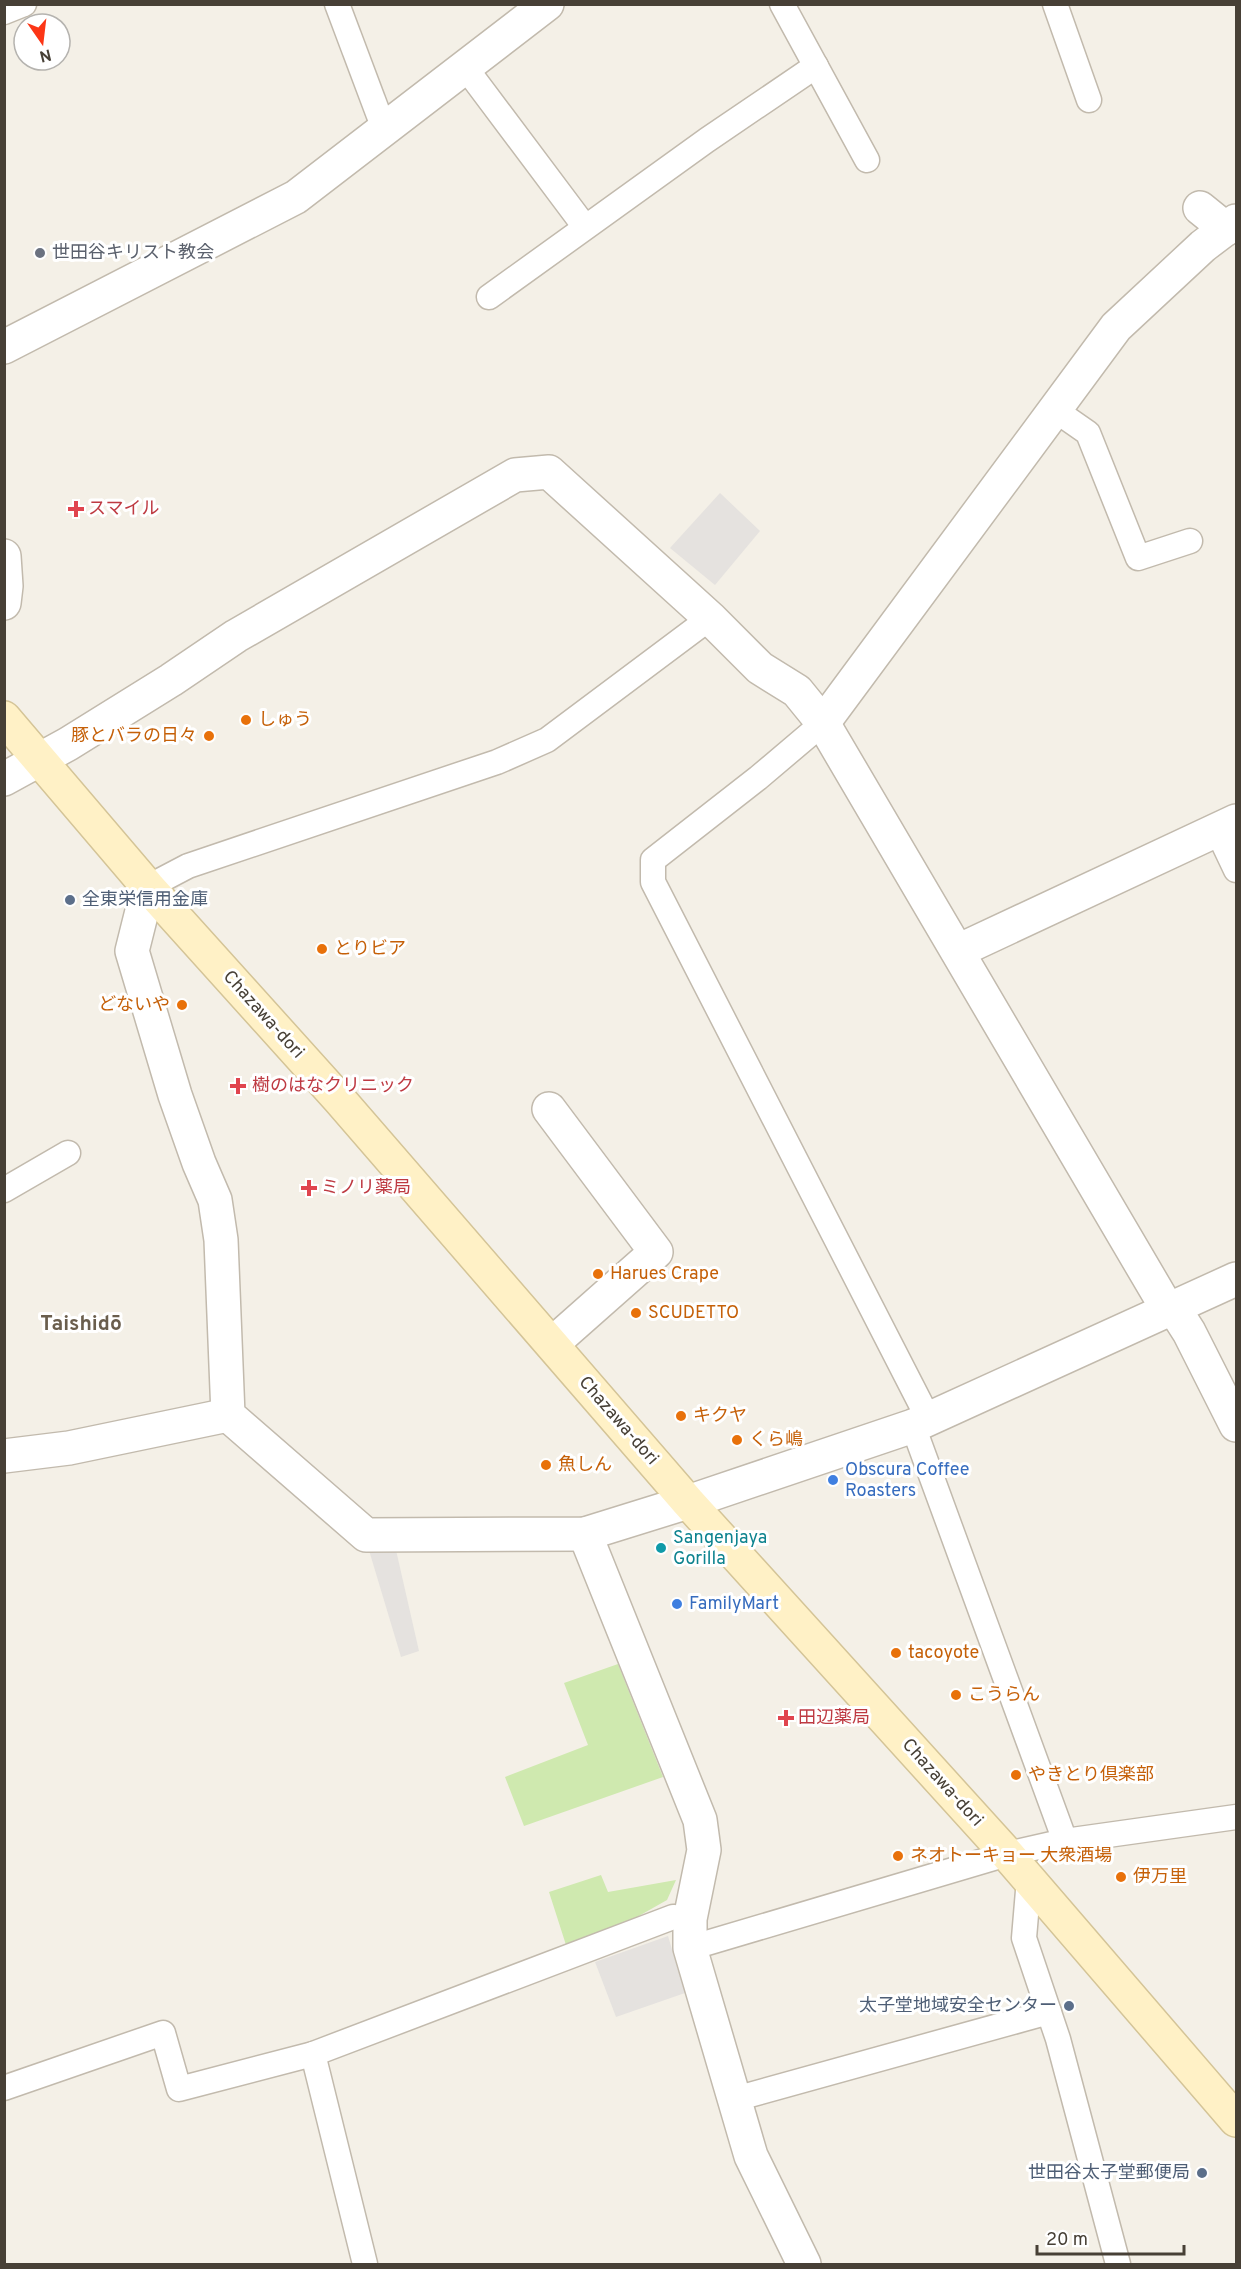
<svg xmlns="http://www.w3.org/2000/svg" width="1241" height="2269" font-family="Overpass,'Noto Sans JP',sans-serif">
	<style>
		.green { fill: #cfe9af }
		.parking { fill: #e5e2df }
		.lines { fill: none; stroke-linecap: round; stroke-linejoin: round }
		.lane-casing { stroke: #c2baad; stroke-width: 27 }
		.street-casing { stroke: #c2baad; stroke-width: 36 }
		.secondary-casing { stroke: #d4c497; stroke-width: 36 }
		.lane { stroke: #fff; stroke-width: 24 }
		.street { stroke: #fff; stroke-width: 33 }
		.secondary { stroke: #fff1c6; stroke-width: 33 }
		.worship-dot { fill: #6b7280; stroke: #fff; stroke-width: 2 }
		.health-dot { fill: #e0444e; stroke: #fff; stroke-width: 2 }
		.food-dot { fill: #e8710a; stroke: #fff; stroke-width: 2 }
		.service-dot { fill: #5c6f8a; stroke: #fff; stroke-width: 2 }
		.shop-dot { fill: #3f7fe0; stroke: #fff; stroke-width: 2 }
		.culture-dot { fill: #0f9aa8; stroke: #fff; stroke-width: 2 }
		.labels { text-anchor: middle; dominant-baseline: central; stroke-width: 6; stroke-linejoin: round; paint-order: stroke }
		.worship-label { font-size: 18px; fill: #5b616d; stroke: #fff; text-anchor: start }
		.health-label { font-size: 18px; fill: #be3a42; stroke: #fff; text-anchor: start }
		.food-label { font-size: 18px; fill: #c56008; stroke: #fff; text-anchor: start }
		.service-label { font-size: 18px; fill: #4e5e75; stroke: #fff; text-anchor: end }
		.street-label { font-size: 18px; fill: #474036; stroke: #fff }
		.shop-label { font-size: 18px; fill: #366cbe; stroke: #fff; text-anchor: start }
		.culture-label { font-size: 18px; fill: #0d838f; stroke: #fff; text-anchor: start }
		.quarter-label { font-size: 21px; font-weight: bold; fill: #6a5e4d; stroke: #fff }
	</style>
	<rect width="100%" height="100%" fill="#f4f0e7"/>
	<g class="green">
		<polygon points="618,1664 663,1777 524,1826 505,1777 588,1745 564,1683"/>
		<polygon points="601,1875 608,1892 676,1880 667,1900 637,1917 566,1945 549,1892"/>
	</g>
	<g class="parking">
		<polygon points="720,493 760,531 715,585 670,548"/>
		<polygon points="368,1547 396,1550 419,1651 401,1657"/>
		<polygon points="668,1936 685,1993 616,2017 595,1962"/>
	</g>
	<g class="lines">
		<defs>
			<g id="lane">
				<polyline points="337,4 384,129"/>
				<polyline points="782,4 867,160"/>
				<polyline points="1055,4 1089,100"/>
				<polyline points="4,12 24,4"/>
				<polyline points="465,67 585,227"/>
				<polyline points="489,297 707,140 816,66"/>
				<polyline points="1055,410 1088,433 1138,558 1190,541"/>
				<polyline points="823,723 758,778 653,860 653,882 928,1418"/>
				<polyline points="1217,830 1236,870"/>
				<polyline points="148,887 188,866 497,762 547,740 710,618"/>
				<polyline points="4,1190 68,1153"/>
				<polyline points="913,1426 1065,1841"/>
				<polyline points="1029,1879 1024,1938 1058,2039 1118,2264"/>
				<polyline points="690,1948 1007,1854 1065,1841 1236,1817"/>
				<polyline points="313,2054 365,2264"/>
				<polyline points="4,2088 163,2033 179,2089 313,2054 673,1917 690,1919"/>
				<polyline points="735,2099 1049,2012"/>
			</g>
			<g id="street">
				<polyline points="1200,208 1226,229"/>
				<polyline points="4,347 296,197 547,4"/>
				<polyline points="4,556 6,586 4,603"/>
				<polyline points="823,723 1116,327 1203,246 1236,221"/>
				<polyline points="4,779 68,744 171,680 236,636 515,475 549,472 710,618 760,668 797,691 823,723 1168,1310"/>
				<polyline points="148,887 132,951 175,1095 199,1163 215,1200 221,1240 228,1415 366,1535 585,1534 688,1502 913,1426 1236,1279"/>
				<polyline points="958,951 1236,821"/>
				<polyline points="549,1109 656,1252 552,1344"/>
				<polyline points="1173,1307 1189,1332 1236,1425"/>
				<polyline points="4,1456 69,1448 228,1415"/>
				<polyline points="585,1534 700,1820 704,1850 690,1919 690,1948 751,2156 804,2264"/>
			</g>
			<polyline id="secondary" points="4,718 148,887 339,1099 688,1502 1007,1854 1236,2120"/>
		</defs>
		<use href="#lane" class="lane-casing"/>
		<use href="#street" class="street-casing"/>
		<use href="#secondary" class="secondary-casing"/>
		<use href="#lane" class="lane"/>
		<use href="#street" class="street"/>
		<use href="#secondary" class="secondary"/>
	</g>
	<circle class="worship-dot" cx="40" cy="253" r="6"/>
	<g class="health-dot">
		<path d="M73 500h6v6h6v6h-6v6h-6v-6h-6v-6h6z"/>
		<path d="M235 1077h6v6h6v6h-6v6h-6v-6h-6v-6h6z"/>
		<path d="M306 1179h6v6h6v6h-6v6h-6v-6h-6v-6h6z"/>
		<path d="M783 1709h6v6h6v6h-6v6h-6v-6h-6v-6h6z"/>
	</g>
	<g class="food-dot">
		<circle cx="246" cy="720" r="6"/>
		<circle cx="209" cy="736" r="6"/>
		<circle cx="322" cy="949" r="6"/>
		<circle cx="182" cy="1005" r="6"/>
		<circle cx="598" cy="1274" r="6"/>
		<circle cx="636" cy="1313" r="6"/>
		<circle cx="681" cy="1416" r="6"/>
		<circle cx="737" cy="1440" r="6"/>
		<circle cx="546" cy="1465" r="6"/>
		<circle cx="896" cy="1653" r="6"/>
		<circle cx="956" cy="1695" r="6"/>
		<circle cx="1016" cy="1775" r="6"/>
		<circle cx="898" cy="1856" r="6"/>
		<circle cx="1121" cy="1877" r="6"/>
	</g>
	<g class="service-dot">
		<circle cx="70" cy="900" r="6"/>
		<circle cx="1069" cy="2006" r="6"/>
		<circle cx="1202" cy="2173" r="6"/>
	</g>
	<g class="shop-dot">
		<circle cx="833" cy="1480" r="6"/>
		<circle cx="677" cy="1604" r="6"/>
	</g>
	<circle class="culture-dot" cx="661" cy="1548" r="6"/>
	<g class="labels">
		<g class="worship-label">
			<text x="52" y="253">世田谷キリスト教会</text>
		</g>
		<g class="health-label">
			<text x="88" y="509">スマイル</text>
			<text x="252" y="1086">樹のはなクリニック</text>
			<text x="321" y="1188">ミノリ薬局</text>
			<text x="798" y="1718">田辺薬局</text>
		</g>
		<g class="food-label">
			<text x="258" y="720">しゅう</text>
			<text x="197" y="736" text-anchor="end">豚とバラの日々</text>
			<text x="334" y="949">とりビア</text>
			<text x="170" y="1005" text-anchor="end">どないや</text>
			<text x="610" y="1274">Harues Crape</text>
			<text x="648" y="1313">SCUDETTO</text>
			<text x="693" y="1416">キクヤ</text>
			<text x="749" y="1440">くら嶋</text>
			<text x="558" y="1465">魚しん</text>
			<text x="908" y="1653">tacoyote</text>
			<text x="968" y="1695">こうらん</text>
			<text x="1028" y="1775">やきとり倶楽部</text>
			<text x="910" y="1856">ネオトーキョー 大衆酒場</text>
			<text x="1133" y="1877">伊万里</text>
		</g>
		<g class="service-label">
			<text x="82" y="900" text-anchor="start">全東栄信用金庫</text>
			<text x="1057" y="2006">太子堂地域安全センター</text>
			<text x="1190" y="2173">世田谷太子堂郵便局</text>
		</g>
		<g class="street-label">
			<text transform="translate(263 1015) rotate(48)">Chazawa-dori</text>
			<text transform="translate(618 1421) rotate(49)">Chazawa-dori</text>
			<text transform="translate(942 1783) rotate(48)">Chazawa-dori</text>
		</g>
		<g class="shop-label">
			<text x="845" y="1470">Obscura Coffee<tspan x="845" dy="21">Roasters</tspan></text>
			<text x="689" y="1604">FamilyMart</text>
		</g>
		<g class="culture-label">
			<text x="673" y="1538">Sangenjaya<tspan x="673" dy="21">Gorilla</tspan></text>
		</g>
		<g class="quarter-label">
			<text x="81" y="1324">Taishidō</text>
		</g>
	</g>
	<rect width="1241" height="2269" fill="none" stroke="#474036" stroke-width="12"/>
	<g transform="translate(42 42) rotate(166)"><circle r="28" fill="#ffffff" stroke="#b5b3af" stroke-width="1.5"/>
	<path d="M0-4.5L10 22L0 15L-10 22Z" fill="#fc3616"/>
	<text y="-9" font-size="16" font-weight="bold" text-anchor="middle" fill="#474036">N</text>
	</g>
	<path d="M1037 2245v9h147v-9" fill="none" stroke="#474036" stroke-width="3"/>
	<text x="1046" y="2245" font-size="18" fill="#474036" stroke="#ffffff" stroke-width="4.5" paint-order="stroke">20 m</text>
</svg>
